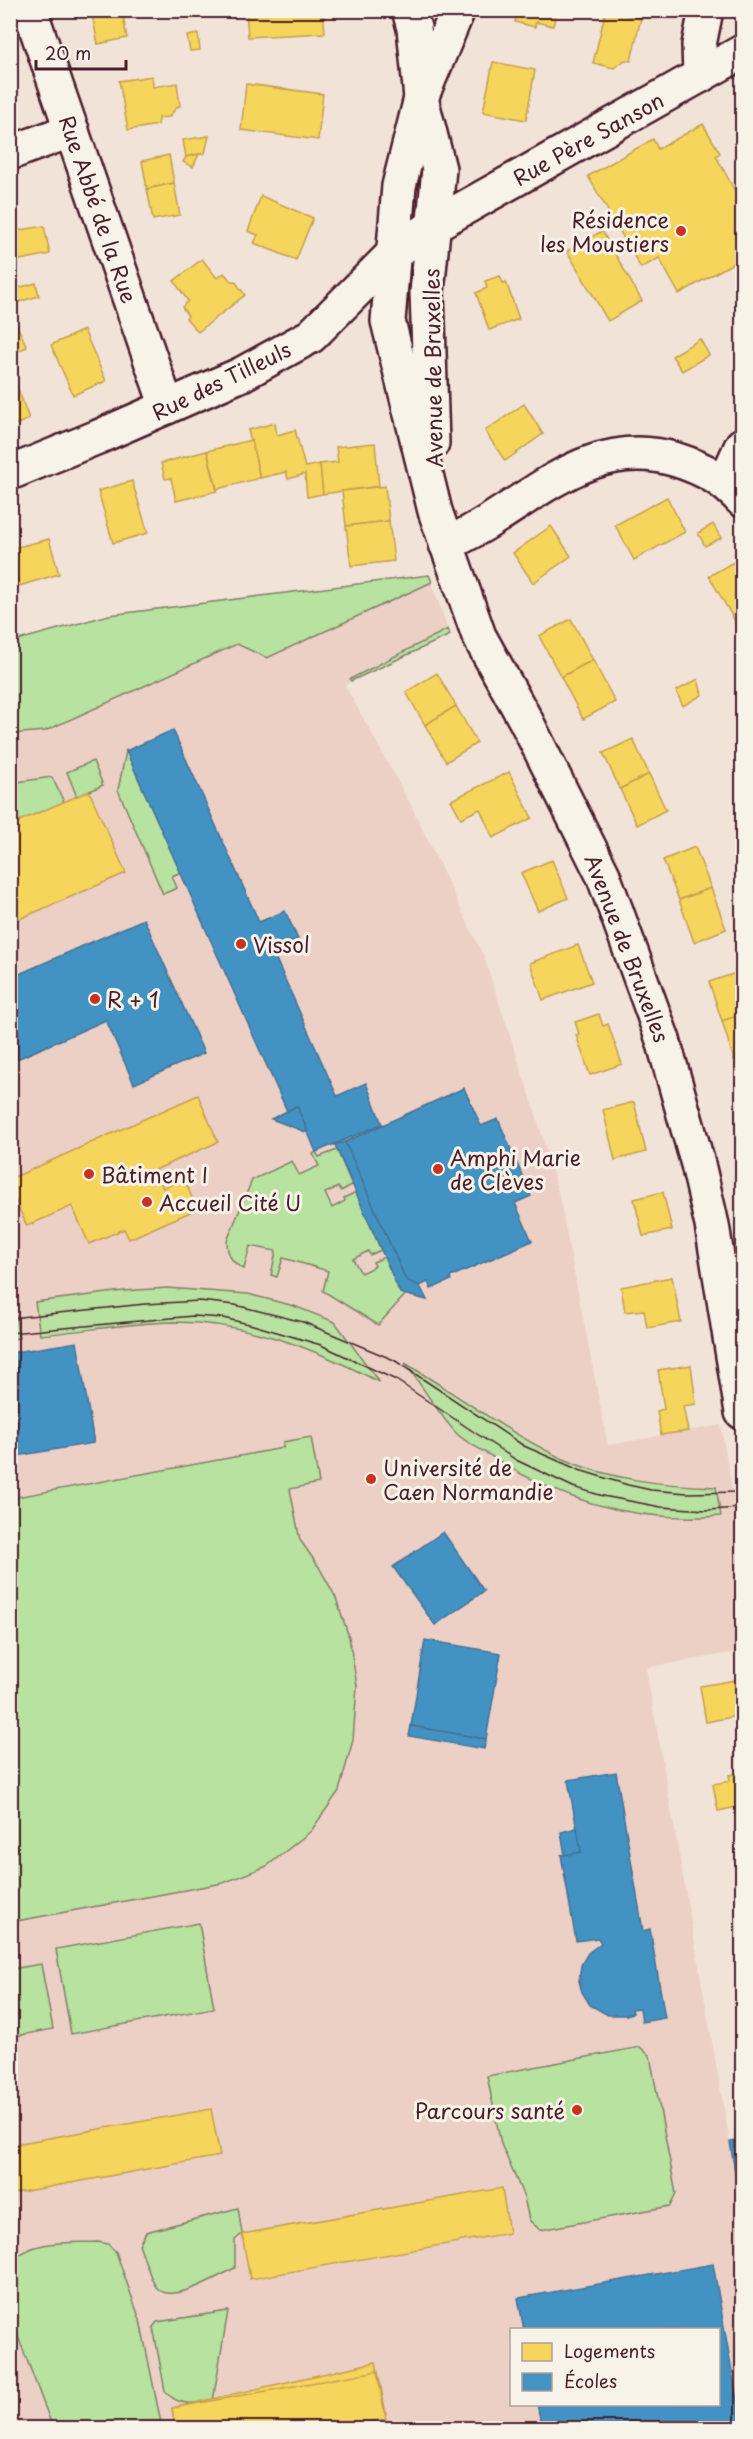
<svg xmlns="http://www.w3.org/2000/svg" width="753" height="2439" font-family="'Playpen Sans',sans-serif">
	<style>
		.built { fill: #ecd0c6; fill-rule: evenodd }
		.green { fill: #b7e2a0; stroke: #808066; stroke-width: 1.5 }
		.homes { fill: #f6d55c; stroke: #c29e4d; stroke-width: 1.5 }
		.schools { fill: #4393c3; stroke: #457095; stroke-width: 1.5 }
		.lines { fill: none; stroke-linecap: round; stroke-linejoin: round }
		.minor-casing { stroke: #4a1f2b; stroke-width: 38 }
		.minor { stroke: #f7f3e8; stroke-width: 33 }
		.tram { stroke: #4a1f2b; stroke-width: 1.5 }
		.poi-dot { fill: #c8321e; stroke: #f7f3e8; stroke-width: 2 }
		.labels { text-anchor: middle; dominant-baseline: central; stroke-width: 6; stroke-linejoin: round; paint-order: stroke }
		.street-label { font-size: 21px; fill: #4a1f2b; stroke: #f7f3e8 }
		.poi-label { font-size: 21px; fill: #4a1f2b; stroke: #f7f3e8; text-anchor: start }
	</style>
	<rect width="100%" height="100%" fill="#f2e3d9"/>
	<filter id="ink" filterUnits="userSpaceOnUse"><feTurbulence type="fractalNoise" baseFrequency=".0167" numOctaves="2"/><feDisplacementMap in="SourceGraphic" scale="12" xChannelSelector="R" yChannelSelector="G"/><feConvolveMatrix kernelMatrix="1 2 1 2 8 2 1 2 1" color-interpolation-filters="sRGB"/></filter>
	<g filter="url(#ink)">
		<path class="built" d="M429,575L450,635L345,685L412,807L484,957L536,1114L559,1195L608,1445L721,1425L742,1548V1651L646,1668L742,2210V2428H11V642L109,615L188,604ZM512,2330H718V2404H512Z"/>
		<g class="green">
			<polygon points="429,575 432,582 267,658 237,644 45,731 11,734 11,642 109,615"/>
			<polygon points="448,629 450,635 351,681 350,679"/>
			<polygon points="126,751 181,872 172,876 177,888 163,894 118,790"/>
			<polygon points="93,761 103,785 77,797 67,772"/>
			<polygon points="52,777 64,802 11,825 10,783"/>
			<path d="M337,1150L352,1185L341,1191L338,1187L325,1193L332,1208L345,1201L344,1198L356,1192L381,1250L370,1255L368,1251L353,1259L361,1273L375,1266L373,1262L385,1257L406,1294L378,1325L323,1291L328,1271L283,1258L277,1277L271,1275L276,1251L250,1246L244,1269C232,1263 227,1255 227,1241L252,1180L292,1161L299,1175L319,1166L313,1154L316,1152L319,1157Z"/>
			<path d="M167,1288L248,1294L294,1306L335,1322L379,1382C314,1348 247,1322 173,1322C129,1323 84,1331 40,1335L35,1302L123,1291Z"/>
			<polygon points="14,1305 19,1338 11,1339 11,1306"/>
			<path d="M405,1363C456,1394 505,1431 559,1457C608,1480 663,1485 716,1487L721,1516C638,1523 560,1501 491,1456C480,1449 465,1442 456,1433C440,1416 420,1383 405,1363Z"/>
			<polygon points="311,1437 319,1483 290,1489 300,1540 319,1567 336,1598 349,1637 357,1686 353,1740 339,1791 311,1831 267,1866 223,1883 11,1922 11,1498 283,1448 283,1442"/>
			<polygon points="199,1923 214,2008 71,2034 56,1949"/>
			<polygon points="41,1964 53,2029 11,2037 11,1969"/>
			<polygon points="640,2047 650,2056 676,2194 670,2206 540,2230 529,2220 524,2197 501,2144 487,2076"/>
			<path d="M238,2208L242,2234L235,2240V2268C218,2276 172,2305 157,2288C150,2280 144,2256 139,2244L146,2232Z"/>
			<path d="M98,2242L108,2244L116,2252L140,2320L162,2428H53L11,2318V2261C35,2239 66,2243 98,2242Z"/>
			<path d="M228,2311L213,2401C195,2404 178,2407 165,2391L153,2327L157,2322Z"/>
		</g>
		<g class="homes">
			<polygon points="91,10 122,10 127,38 98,44"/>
			<polygon points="246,10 323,10 325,33 248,37"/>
			<polygon points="512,10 557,10 553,26 536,22 535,27 515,22 516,17 511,16"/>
			<polygon points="606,10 641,18 631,61 625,60 614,68 593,63"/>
			<polygon points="198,34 200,50 190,51 187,36"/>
			<polygon points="493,62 535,70 526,120 483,112"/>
			<polygon points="152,76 153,87 177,83 180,106 177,107 169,117 158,118 158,125 128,130 119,81"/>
			<polygon points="246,84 323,94 318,140 241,130"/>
			<polygon points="703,124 720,153 716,156 742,204 742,258 679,294 659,258 641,268 588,176 653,139 658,149"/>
			<polygon points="209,136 205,153 186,157 183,140"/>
			<polygon points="199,154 193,167 183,162 186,157"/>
			<polygon points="169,155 174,183 147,189 142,161"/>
			<polygon points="174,183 180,215 153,220 147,189"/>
			<polygon points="261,196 313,218 296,260 254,243 258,235 248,231"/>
			<polygon points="44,226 50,254 10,262 10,232"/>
			<polygon points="602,231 642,301 608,321 567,251"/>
			<polygon points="202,259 217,278 224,273 231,281 235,281 245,295 198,332 186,318 188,316 182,307 188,301 174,281"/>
			<polygon points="500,276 503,283 506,282 519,319 489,330 476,293 487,288 485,281"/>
			<polygon points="36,283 39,296 15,303 11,290"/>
			<polygon points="15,321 27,347 10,354 10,323"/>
			<polygon points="84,330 106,381 73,395 51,345"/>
			<polygon points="700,339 709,355 682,371 672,356"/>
			<polygon points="17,386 29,419 10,427 10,389"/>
			<polygon points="524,404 543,434 505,461 485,431"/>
			<polygon points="275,423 277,435 295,430 305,467 320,464 323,494 307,497 305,474 288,479 286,472 260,478 248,430"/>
			<polygon points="251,440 260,478 217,489 207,451"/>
			<polygon points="375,443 379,486 323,494 320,464 338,462 336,447"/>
			<polygon points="207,451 217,491 176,501 171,478 165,479 161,463"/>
			<polygon points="132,481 148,533 113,543 98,491"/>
			<polygon points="385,486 389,521 346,526 342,491"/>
			<polygon points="667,497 685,532 634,560 615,525"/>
			<polygon points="389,521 394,561 351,566 346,526"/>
			<polygon points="713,524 721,538 705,546 698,533"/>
			<polygon points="551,526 571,556 533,583 513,553"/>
			<polygon points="49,539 59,574 19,586 10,549"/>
			<polygon points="737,560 742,570 742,619 736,623 709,576"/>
			<polygon points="571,619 593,660 561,677 539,636"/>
			<polygon points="593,660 615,702 583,719 561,677"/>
			<polygon points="437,673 456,706 425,725 406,692"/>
			<polygon points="698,679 702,695 683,706 676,691"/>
			<polygon points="456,706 477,743 446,762 425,725"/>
			<polygon points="633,739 649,774 620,789 603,753"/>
			<polygon points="509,772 532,818 493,838 480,809 461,818 451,800"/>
			<polygon points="649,774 666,810 637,825 620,789"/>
			<polygon points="89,791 126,873 10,923 10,825"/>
			<polygon points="695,847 711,888 679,900 663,860"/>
			<polygon points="552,860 568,898 538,911 521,873"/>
			<polygon points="711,888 726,929 694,942 679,900"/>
			<polygon points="578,945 592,982 543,1000 530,963"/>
			<polygon points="742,971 742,1014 722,1021 709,982"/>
			<polygon points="599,1014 603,1026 608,1024 622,1064 590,1075 576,1035 579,1034 575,1022"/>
			<polygon points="742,1014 742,1057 734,1060 722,1021"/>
			<polygon points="198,1095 218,1142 155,1170 163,1188 184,1179 197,1209 129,1239 124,1229 89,1244 72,1206 27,1226 10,1189 10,1179"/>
			<polygon points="634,1102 646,1152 615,1160 603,1110"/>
			<polygon points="663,1192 672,1230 643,1236 634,1199"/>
			<polygon points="672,1277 681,1322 647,1328 644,1310 625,1312 621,1287"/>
			<polygon points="691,1365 696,1404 683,1406 688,1431 661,1435 657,1411 664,1409 658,1370"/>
			<polygon points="742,1679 742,1715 706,1722 700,1686"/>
			<polygon points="742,1773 742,1806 718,1811 713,1784 730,1781 729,1775"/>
			<polygon points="211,2109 220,2156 10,2194 10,2145"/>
			<polygon points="502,2188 509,2233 250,2279 242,2234"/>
			<polygon points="376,2362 386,2414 316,2428 175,2428 172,2408"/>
			<polygon points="377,2371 386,2419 335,2428 175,2428 172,2408"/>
		</g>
		<g class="schools">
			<polygon points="173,730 259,922 285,911 298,939 276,948 270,937 267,939 337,1096 366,1083 382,1124 316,1152 297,1106 287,1111 126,751"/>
			<polygon points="144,919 204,1053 134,1084 106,1020 10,1062 10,978"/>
			<polygon points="464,1088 481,1126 498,1119 531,1196 515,1203 532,1241 450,1277 451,1280 431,1289 428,1282 420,1286 406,1280 345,1142"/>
			<polygon points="297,1106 308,1133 271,1119"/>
			<polygon points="345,1142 406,1280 420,1286 427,1300 400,1293 335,1145"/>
			<polygon points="77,1342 94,1443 10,1457 10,1353"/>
			<polygon points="443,1532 484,1591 435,1625 393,1567"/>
			<polygon points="425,1640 501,1653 486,1739 411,1726"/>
			<polygon points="411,1726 486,1739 484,1749 409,1736"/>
			<polygon points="616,1772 643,1931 650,1929 665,2018 642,2022 640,2008 632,2009 633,2013 626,2015 608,2015 590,2005 582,1992 579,1981 581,1965 588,1953 601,1943 598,1938 576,1941 561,1855 581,1852 568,1780"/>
			<polygon points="577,1828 581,1852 565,1855 561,1832"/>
			<polygon points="742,2140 742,2184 737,2184 730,2142"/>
			<polygon points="713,2264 742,2428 542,2428 537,2404 718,2404 718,2330 524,2330 518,2298"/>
		</g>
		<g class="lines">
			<defs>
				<g id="minor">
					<polyline points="30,10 167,407"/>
					<polyline points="409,10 414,28 421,98 439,169 427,292 432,443"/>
					<polyline points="458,10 421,98 399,186 388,321 435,511 479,636 526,721 603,875 663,1040 698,1164 712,1225 742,1412"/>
					<polyline points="700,76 699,45 706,10"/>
					<polyline points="10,153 72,130"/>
					<polyline points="10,473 98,437 242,374 311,336 394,253 434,225 742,52"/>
					<polyline points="725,482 742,445"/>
					<path d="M446,544C523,512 584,431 677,460C705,469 722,479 742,500"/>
				</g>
			</defs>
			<use href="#minor" class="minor-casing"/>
			<use href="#minor" class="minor"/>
			<g class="tram">
				<polyline points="10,1318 145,1304 200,1301 235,1305 303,1322 394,1360 524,1446 579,1470 628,1485 651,1490 687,1493 742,1492"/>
				<polyline points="10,1333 193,1316 223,1318 253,1325 321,1345 396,1380 516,1460 573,1487 603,1496 661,1507 707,1510 742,1508"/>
			</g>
		</g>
	</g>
	<g class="poi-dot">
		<circle cx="681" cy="231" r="6"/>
		<circle cx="241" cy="944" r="6"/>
		<circle cx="95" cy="999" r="6"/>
		<circle cx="438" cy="1169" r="6"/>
		<circle cx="89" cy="1174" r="6"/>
		<circle cx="147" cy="1202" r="6"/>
		<circle cx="371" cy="1479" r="6"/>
		<circle cx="577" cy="2110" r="6"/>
	</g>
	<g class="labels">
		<g class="street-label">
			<text transform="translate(588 138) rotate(-29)">Rue Père Sanson</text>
			<text transform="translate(99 209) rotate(71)">Rue Abbé de la Rue</text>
			<text transform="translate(432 368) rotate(-91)">Avenue de Bruxelles</text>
			<text transform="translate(221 380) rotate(-26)">Rue des Tilleuls</text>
			<text transform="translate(628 948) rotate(69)">Avenue de Bruxelles</text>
		</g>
		<g class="poi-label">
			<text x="669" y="219" text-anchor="end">Résidence<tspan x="669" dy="24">les Moustiers</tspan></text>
			<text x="253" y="944">Vissol</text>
			<text x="107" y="999">R + 1</text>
			<text x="450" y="1157">Amphi Marie<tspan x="450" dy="24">de Clèves</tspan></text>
			<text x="101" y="1174">Bâtiment I</text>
			<text x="159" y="1202">Accueil Cité U</text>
			<text x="383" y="1467">Université de<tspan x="383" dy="24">Caen Normandie</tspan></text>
			<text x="565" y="2110" text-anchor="end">Parcours santé</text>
		</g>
	</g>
	<rect width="753" height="2439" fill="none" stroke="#f7f3e8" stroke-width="36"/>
	<rect x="18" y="18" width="717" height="2403" fill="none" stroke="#4a1f2b" stroke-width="2" filter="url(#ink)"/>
	<rect x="510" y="2328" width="210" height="78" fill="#f7f3e8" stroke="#b29e9c" stroke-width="1.5"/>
	<rect x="522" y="2343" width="30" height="18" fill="#f6d55c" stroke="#b29e9c" stroke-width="1.5"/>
	<text x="564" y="2358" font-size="18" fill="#4a1f2b">Logements</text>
	<rect x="522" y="2373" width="30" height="18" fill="#4393c3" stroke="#b29e9c" stroke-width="1.5"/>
	<text x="564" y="2388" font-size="18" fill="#4a1f2b">Écoles</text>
	<path d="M36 60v9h90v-9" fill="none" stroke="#4a1f2b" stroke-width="3"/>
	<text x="45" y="60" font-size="18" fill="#4a1f2b" stroke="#f7f3e8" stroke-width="4.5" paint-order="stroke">20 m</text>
</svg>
